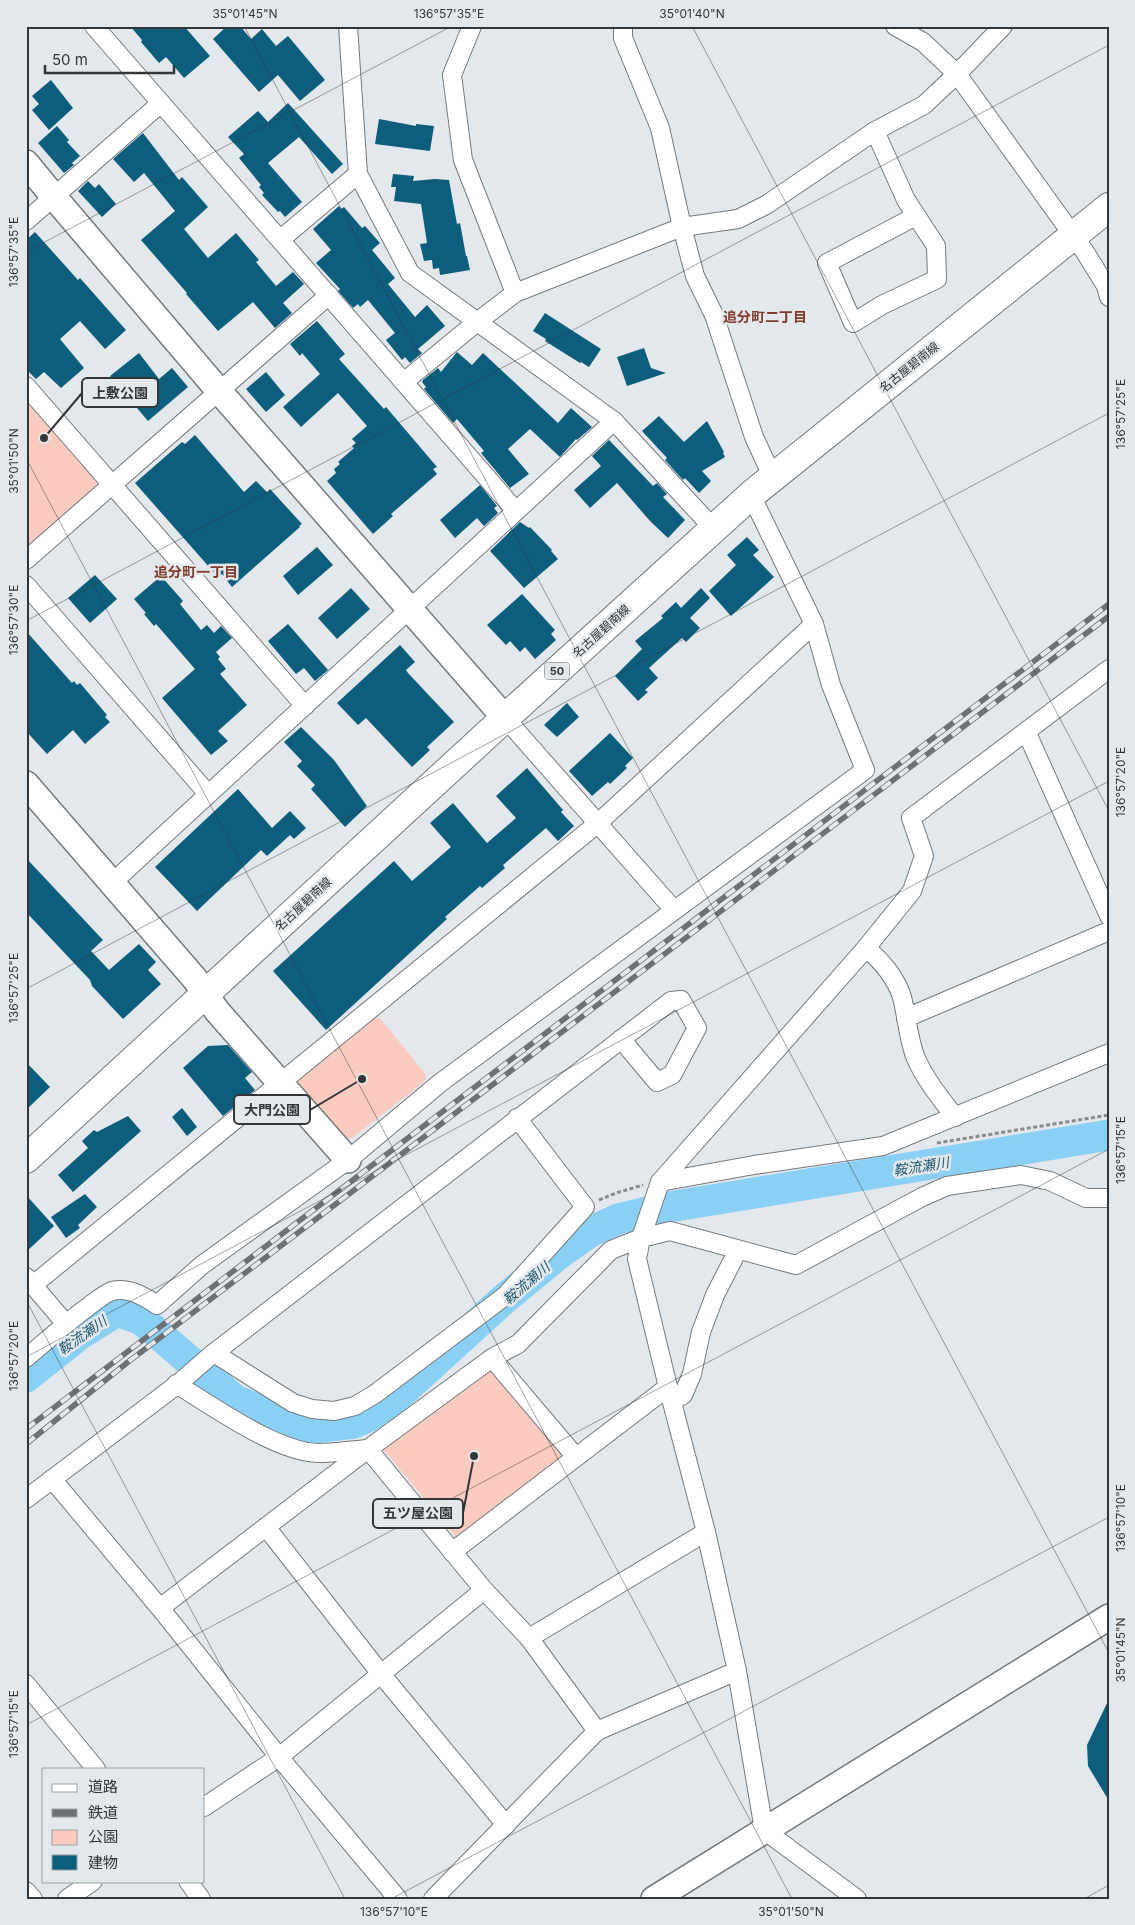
<svg xmlns="http://www.w3.org/2000/svg" width="1135" height="1925" font-family="Inter,'Noto Sans JP',sans-serif">
	<style>
		.green { fill: #fbcbbf }
		.lines { fill: none; stroke-linecap: round; stroke-linejoin: round }
		.river { stroke: #8ad0f4; stroke-width: 31 }
		.building { fill: #0d5d7d }
		.street-casing { stroke: #747a7d; stroke-width: 20 }
		.secondary-casing { stroke: #747a7d; stroke-width: 28 }
		.primary-casing { stroke: #747a7d; stroke-width: 30 }
		.path { stroke: #868b8c; stroke-width: 3; stroke-dasharray: 4 2.5; stroke-linecap: butt }
		.street { stroke: #fff; stroke-width: 18 }
		.secondary { stroke: #fff; stroke-width: 25 }
		.primary { stroke: #fff; stroke-width: 28 }
		.rail-casing { stroke: #6d7173; stroke-width: 5.5 }
		.rail { stroke: #e2e8eb; stroke-width: 4; stroke-dasharray: 11; stroke-linecap: butt }
		.ticks { fill: none; stroke: #333637; stroke-width: 1; stroke-opacity: 0.45 }
		.labels { text-anchor: middle; dominant-baseline: central; stroke-width: 5; stroke-linejoin: round; paint-order: stroke }
		.shield { fill: #e2e8eb; stroke: #686b6d; stroke-width: 1 }
		.shield-label { font-size: 11px; font-weight: bold; fill: #333637 }
		.street-label { font-size: 12px; fill: #333637; stroke: #e2e8eb }
		.neighbourhood-label { font-size: 14px; font-weight: bold; fill: #803b2b; stroke: #e2e8eb }
		.water-label { font-size: 14px; font-style: italic; fill: #215871; stroke: #e2e8eb }
		.leader { fill: none; stroke: #333637; stroke-width: 2 }
		.callout-dot { fill: #333637; stroke: #e2e8eb; stroke-width: 2 }
		.callout { fill: #e2e8eb; stroke: #333637; stroke-width: 2 }
		.callout-label { font-size: 14px; text-anchor: middle; font-weight: bold; fill: #333637 }
		.neatline { fill: none; stroke: #333637; stroke-width: 2 }
		.ticks-label { font-size: 12px; text-anchor: middle; fill: #333637 }
	</style>
	<rect width="100%" height="100%" fill="#e2e8eb"/>
	<g class="green">
		<polygon points="26,397 97,479 96,488 26,548"/>
		<polygon points="373,1018 380,1018 426,1075 425,1081 352,1138 343,1137 298,1085 299,1078"/>
		<polygon points="495,1371 562,1452 559,1459 457,1538 383,1449 487,1372"/>
	</g>
	<g class="lines">
		<polyline class="river" points="26,1377 80,1334 117,1311 142,1320 235,1400 306,1429 354,1423 366,1418 392,1401 504,1299 560,1253 590,1232 618,1219 663,1208 1109,1135"/>
	</g>
	<g class="building">
		<polygon points="130,26 184,26 210,56 184,78 166,57 159,63 141,42 142,40"/>
		<polygon points="227,26 240,26 251,39 262,29 276,46 288,36 325,80 300,101 278,75 259,92 213,39"/>
		<polygon points="51,80 73,108 49,130 32,110 39,104 32,96"/>
		<polygon points="288,103 343,164 332,174 299,137 268,163 302,202 285,217 280,211 278,212 262,195 264,193 259,187 261,185 239,158 244,154 228,137 258,111 268,122"/>
		<polygon points="379,119 416,126 416,124 434,126 430,151 375,144"/>
		<polygon points="57,126 69,140 67,142 80,156 72,163 74,165 64,173 38,143"/>
		<polygon points="143,133 179,180 182,177 208,207 184,229 208,258 236,233 259,260 256,262 276,286 293,272 304,284 283,303 292,313 275,328 253,302 218,331 186,294 187,293 141,240 175,211 144,173 134,182 113,159"/>
		<polygon points="393,174 414,176 413,181 435,179 449,180 457,224 460,223 466,256 467,256 470,270 440,275 439,268 433,269 432,260 424,261 420,244 427,243 421,204 394,201 396,187 391,187"/>
		<polygon points="88,181 95,188 99,184 116,204 102,217 78,191"/>
		<polygon points="339,206 341,209 344,207 362,228 365,226 380,243 372,250 395,278 388,284 415,317 427,305 445,326 418,349 422,353 410,363 405,357 402,360 386,340 395,333 368,300 360,307 358,304 353,308 338,291 340,289 316,263 331,250 313,229"/>
		<polygon points="35,232 78,280 80,278 126,330 105,349 80,321 60,339 84,368 61,388 44,372 36,379 26,369 26,240"/>
		<polygon points="545,313 601,349 589,367 581,362 580,363 545,341 546,339 533,331"/>
		<polygon points="317,321 345,354 339,359 384,409 386,407 437,467 433,469 437,474 391,514 393,516 373,534 327,481 336,473 334,469 340,464 338,462 354,448 352,446 356,443 352,439 367,426 338,393 301,427 283,407 320,374 302,353 300,356 290,344"/>
		<polygon points="644,348 651,368 666,373 627,386 617,357"/>
		<polygon points="457,352 472,365 483,353 558,423 571,408 592,427 577,440 576,439 560,457 530,429 508,449 529,474 510,488 481,453 484,451 457,419 453,423 424,389 426,387 422,382 423,380 438,368 441,372"/>
		<polygon points="139,353 159,379 172,368 188,387 148,421 110,376"/>
		<polygon points="266,372 285,395 266,412 246,389"/>
		<polygon points="659,416 684,442 707,421 724,452 723,453 725,457 702,471 711,481 699,493 685,478 683,480 673,469 665,460 667,458 642,431"/>
		<polygon points="195,435 244,492 256,481 267,492 270,489 302,524 299,526 300,527 232,587 222,574 218,577 135,483 182,442 185,444"/>
		<polygon points="609,440 653,486 657,483 667,494 663,497 685,520 668,538 650,521 617,483 590,508 574,490 601,466 592,456"/>
		<polygon points="480,485 497,506 494,508 498,513 484,526 477,518 455,538 440,520"/>
		<polygon points="520,522 529,528 530,527 552,550 551,551 558,559 524,588 490,551"/>
		<polygon points="747,537 759,550 753,555 774,577 731,616 709,591 736,565 727,555"/>
		<polygon points="317,547 333,565 298,595 283,576"/>
		<polygon points="95,575 117,599 90,623 68,598"/>
		<polygon points="161,576 183,601 180,604 201,630 207,625 214,633 221,626 232,638 216,652 220,657 218,659 226,669 220,674 247,705 218,731 228,741 211,755 162,698 195,669 156,624 154,626 144,614 146,613 134,599"/>
		<polygon points="351,588 370,609 337,639 318,618"/>
		<polygon points="701,588 710,598 690,618 700,628 686,642 682,638 649,668 658,678 645,690 648,692 638,701 615,676 642,649 635,641 663,618 661,616 676,602 681,608"/>
		<polygon points="522,594 555,630 551,634 556,640 535,659 525,647 520,652 510,641 506,645 487,625"/>
		<polygon points="288,624 328,670 315,681 304,668 296,674 268,641"/>
		<polygon points="26,631 72,683 74,681 77,685 80,683 107,715 105,717 110,722 85,744 73,730 47,754 26,731"/>
		<polygon points="400,645 415,662 406,670 408,673 454,722 427,747 430,750 412,767 366,718 358,725 337,703"/>
		<polygon points="567,703 579,717 557,737 544,725"/>
		<polygon points="301,727 334,760 367,806 345,827 311,789 315,785 297,766 302,761 284,742"/>
		<polygon points="610,733 633,758 625,766 627,768 610,784 608,782 592,796 569,771"/>
		<polygon points="527,768 563,810 561,812 574,826 558,841 546,828 503,865 505,868 482,888 480,886 445,917 447,919 326,1030 273,971 394,861 412,881 451,847 430,823 453,803 487,843 516,818 496,796"/>
		<polygon points="238,789 272,828 290,811 306,828 294,839 290,835 267,856 261,850 197,911 155,867"/>
		<polygon points="26,858 103,940 91,951 109,970 139,944 156,962 148,970 161,984 123,1019 92,986 90,980 26,912"/>
		<polygon points="228,1045 252,1072 245,1078 255,1090 223,1116 183,1068 208,1046"/>
		<polygon points="26,1062 50,1087 26,1110"/>
		<polygon points="182,1108 197,1127 187,1136 172,1117"/>
		<polygon points="128,1116 141,1131 73,1192 58,1175 88,1148 82,1141 94,1130 97,1132"/>
		<polygon points="85,1194 97,1207 78,1225 80,1228 66,1238 51,1217"/>
		<polygon points="26,1195 54,1226 26,1252"/>
		<polygon points="1109,1699 1109,1801 1088,1766 1087,1745"/>
	</g>
	<g class="lines">
		<defs>
			<g id="street">
				<polyline points="94,26 515,510"/>
				<polyline points="348,26 358,174 410,273 614,421 714,529"/>
				<polyline points="472,26 452,75 463,160 515,293"/>
				<polyline points="623,26 623,38 660,128 682,227 695,276 714,315 754,437 772,476"/>
				<polyline points="895,26 923,42 957,74 1085,252 1106,286 1109,297"/>
				<polyline points="875,131 906,200 936,246 937,279 882,305 853,323 827,263 916,216"/>
				<polyline points="26,221 161,103"/>
				<polyline points="281,239 358,174"/>
				<polyline points="405,381 477,322 515,293 682,227 738,219 766,205 875,131 924,105 957,74 1003,26"/>
				<polyline points="26,386 305,706"/>
				<polyline points="26,560 329,295"/>
				<polyline points="26,585 208,794"/>
				<polyline points="505,718 674,910"/>
				<polyline points="1026,731 1109,916"/>
				<polyline points="112,883 614,421"/>
				<path d="M866,948C881,960 896,978 902,997C907,1017 908,1037 915,1056C924,1078 941,1099 955,1117"/>
				<polyline points="906,1018 1109,931"/>
				<polyline points="660,1182 754,1165 883,1146 1109,1053"/>
				<path d="M26,1277L66,1324C75,1317 104,1293 112,1291C128,1287 144,1296 157,1305L202,1265L348,1160L440,1083L865,770L831,685L814,624L751,495"/>
				<polyline points="33,1285 597,824 814,624"/>
				<polyline points="214,1353 293,1403 312,1409 334,1411 355,1406 375,1394 505,1296 585,1207 517,1118"/>
				<polyline points="26,1358 66,1324"/>
				<polyline points="492,1358 575,1456"/>
				<path d="M176,1384C213,1406 276,1452 318,1453C335,1453 352,1450 368,1449"/>
				<polyline points="672,1401 683,1395 692,1374 701,1332 715,1295 738,1250"/>
				<polyline points="368,1449 484,1590 529,1638 597,1731"/>
				<polyline points="52,1479 160,1608 279,1757 398,1899"/>
				<polyline points="26,1499 178,1384 210,1356 671,1001 681,1000 697,1028 672,1075 657,1082 621,1039"/>
				<polyline points="266,1527 381,1674 506,1825"/>
				<polyline points="452,1552 668,1387"/>
				<polyline points="160,1608 368,1449 492,1358 518,1344 611,1250 641,1238 670,1231 796,1265 922,1197 947,1186 1021,1175 1050,1181 1086,1198 1109,1198"/>
				<polyline points="529,1638 706,1532"/>
				<polyline points="26,1684 96,1769"/>
				<polyline points="204,1807 279,1757 484,1590"/>
				<polyline points="188,1881 201,1899"/>
				<polyline points="26,1891 33,1899"/>
				<polyline points="67,1899 93,1881"/>
				<polyline points="433,1899 597,1731 737,1671"/>
				<polyline points="857,1899 764,1830 737,1671 706,1532 668,1387 637,1259 641,1238 660,1182 866,948 912,891 924,856 911,818 1109,669"/>
			</g>
			<g id="secondary">
				<polyline points="26,163 54,197 219,391 505,718"/>
				<polyline points="26,784 195,979 217,1011 348,1160"/>
				<polyline points="654,1899 1109,1617"/>
			</g>
			<polyline id="primary" points="26,1159 505,718 751,495 1109,207"/>
		</defs>
		<use href="#street" class="street-casing"/>
		<use href="#secondary" class="secondary-casing"/>
		<use href="#primary" class="primary-casing"/>
		<g class="path">
			<polyline points="937,1143 1109,1115"/>
			<polyline points="599,1200 616,1193 643,1185"/>
		</g>
		<use href="#street" class="street"/>
		<use href="#secondary" class="secondary"/>
		<use href="#primary" class="primary"/>
		<defs>
			<g id="rail">
				<polyline points="26,1429 1109,604"/>
				<polyline points="26,1444 128,1362 1109,616"/>
			</g>
		</defs>
		<use href="#rail" class="rail-casing"/>
		<use href="#rail" class="rail"/>
	</g>
	<path class="ticks" d="M244,26L1109,1653M692,26L1109,811M26,252L452,26M26,458L792,1899M26,621L1109,45M26,989L1109,413M26,1300L345,1899M26,1357L1109,781M26,1725L1109,1149M391,1899L1109,1517M1084,1899L1109,1885"/>
	<g class="labels">
		<rect class="shield" x="544.5" y="662.5" width="25" height="17" rx="4"/>
		<g class="shield-label">
			<text x="557" y="671">50</text>
		</g>
		<g class="street-label">
			<text transform="translate(909 367) rotate(-39)">名古屋碧南線</text>
			<text transform="translate(601 631) rotate(-42)">名古屋碧南線</text>
			<text transform="translate(303 904) rotate(-43)">名古屋碧南線</text>
		</g>
		<g class="neighbourhood-label">
			<text x="765" y="316">追分町二丁目</text>
			<text x="196" y="571">追分町一丁目</text>
		</g>
		<g class="water-label">
			<text transform="translate(921 1166) rotate(-9)">鞍流瀬川</text>
			<text transform="translate(526 1283) rotate(-41)">鞍流瀬川</text>
			<text transform="translate(82 1335) rotate(-35)">鞍流瀬川</text>
		</g>
	</g>
	<path class="leader" d="M44 438L82 393M362 1079L310 1110M474 1456L463 1513"/>
	<g class="callout-dot">
		<circle cx="44" cy="438" r="5"/>
		<circle cx="362" cy="1079" r="5"/>
		<circle cx="474" cy="1456" r="5"/>
	</g>
	<g class="callout">
		<rect x="82" y="378" width="76" height="29" rx="5"/>
		<rect x="234" y="1095" width="76" height="29" rx="5"/>
		<rect x="373" y="1499" width="90" height="29" rx="5"/>
	</g>
	<g class="callout-label">
		<text x="120" y="398">上敷公園</text>
		<text x="272" y="1115">大門公園</text>
		<text x="418" y="1518">五ツ屋公園</text>
	</g>
	<rect width="1135" height="1925" fill="none" stroke="#e2e8eb" stroke-width="55"/>
	<rect x="42" y="1768" width="162" height="115" fill="#e2e8eb" stroke="#9ca1a3"/>
	<rect x="52" y="1784" width="25" height="8" fill="#ffffff" stroke="#9ca1a3"/>
	<text x="88" y="1792" font-size="15" fill="#333637">道路</text>
	<rect x="52" y="1809" width="25" height="8" fill="#6d7173" stroke="#9ca1a3"/>
	<text x="88" y="1818" font-size="15" fill="#333637">鉄道</text>
	<rect x="52" y="1830" width="25" height="15" fill="#fbcbbf" stroke="#9ca1a3"/>
	<text x="88" y="1842" font-size="15" fill="#333637">公園</text>
	<rect x="52" y="1855" width="25" height="15" fill="#0d5d7d" stroke="#9ca1a3"/>
	<text x="88" y="1868" font-size="15" fill="#333637">建物</text>
	<path d="M45 65v8h129v-8" fill="none" stroke="#333637" stroke-width="2.5"/>
	<text x="52" y="65" font-size="15" fill="#333637" stroke="#e2e8eb" stroke-width="4" paint-order="stroke">50 m</text>
	<rect x="28" y="28" width="1080" height="1870" class="neatline"/>
	<g class="ticks-label">
		<text x="245" y="18">35°01'45"N</text>
		<text x="449" y="18">136°57'35"E</text>
		<text x="692" y="18">35°01'40"N</text>
		<text transform="translate(14 252) rotate(-90)" y="4">136°57'35"E</text>
		<text transform="translate(1121 414) rotate(-90)" y="4">136°57'25"E</text>
		<text transform="translate(14 461) rotate(-90)" y="4">35°01'50"N</text>
		<text transform="translate(14 620) rotate(-90)" y="4">136°57'30"E</text>
		<text transform="translate(1121 782) rotate(-90)" y="4">136°57'20"E</text>
		<text transform="translate(14 988) rotate(-90)" y="4">136°57'25"E</text>
		<text transform="translate(1121 1150) rotate(-90)" y="4">136°57'15"E</text>
		<text transform="translate(14 1356) rotate(-90)" y="4">136°57'20"E</text>
		<text transform="translate(1121 1518) rotate(-90)" y="4">136°57'10"E</text>
		<text transform="translate(1121 1650) rotate(-90)" y="4">35°01'45"N</text>
		<text transform="translate(14 1724) rotate(-90)" y="4">136°57'15"E</text>
		<text x="394" y="1916">136°57'10"E</text>
		<text x="791" y="1916">35°01'50"N</text>
	</g>
</svg>
